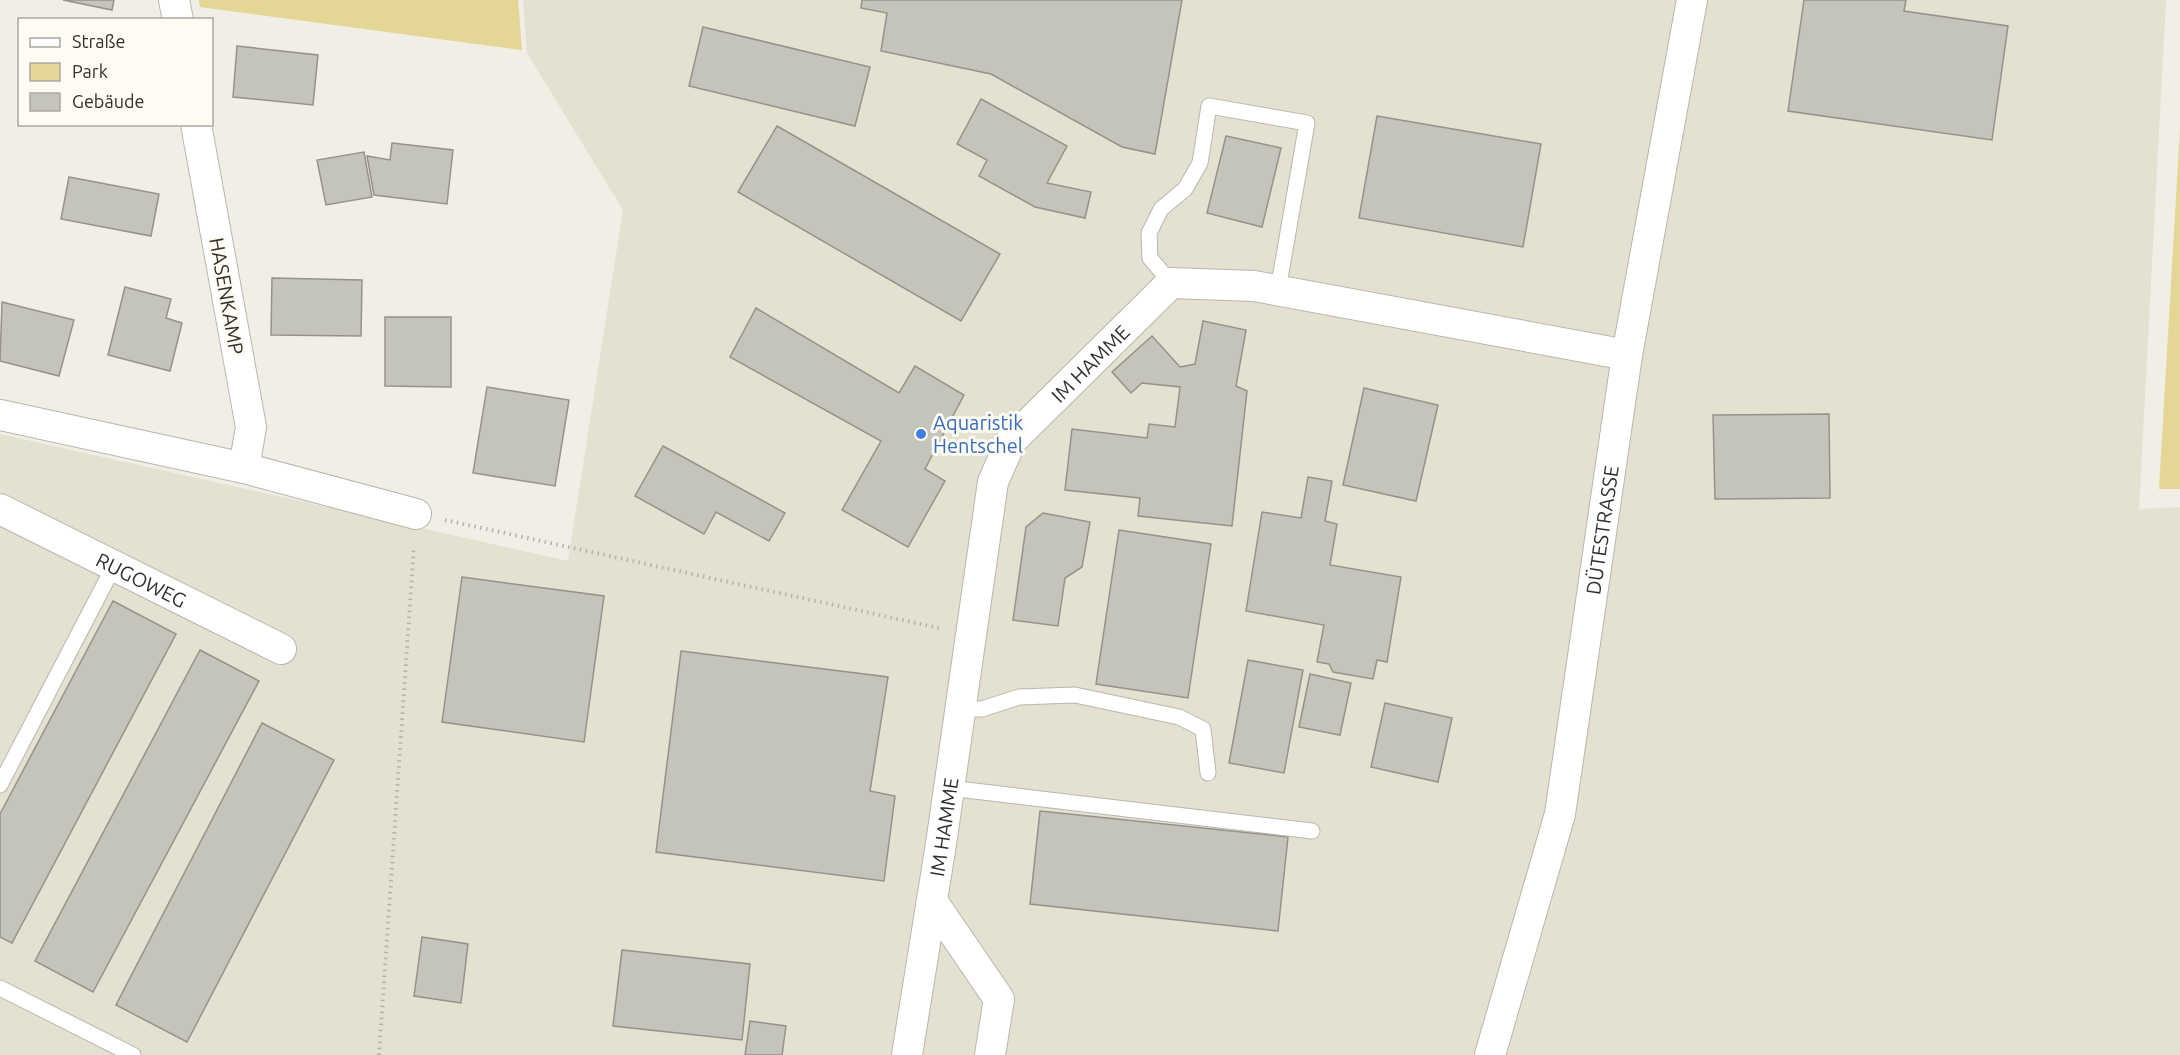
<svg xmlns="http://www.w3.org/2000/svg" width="2180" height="1055" font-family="Ubuntu,sans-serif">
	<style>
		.built { fill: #e4e1d1 }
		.green { fill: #e4d694 }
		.building { fill: #c5c4bb; stroke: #94928a; stroke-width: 1.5 }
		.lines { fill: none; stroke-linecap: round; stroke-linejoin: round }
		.lane-casing { stroke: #b8b6ae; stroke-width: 17 }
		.street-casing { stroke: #b8b6ae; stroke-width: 32 }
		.path { stroke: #b4b3ab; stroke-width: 4; stroke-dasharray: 1.5 4.5; stroke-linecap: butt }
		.lane { stroke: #fff; stroke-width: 15 }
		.street { stroke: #fff; stroke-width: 30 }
		.shop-dot { fill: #3f7fe0; stroke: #fdfbf2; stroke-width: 2 }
		.labels { text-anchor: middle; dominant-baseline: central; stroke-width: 6; stroke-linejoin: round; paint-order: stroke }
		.street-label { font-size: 20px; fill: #2f2f2b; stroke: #fdfbf2 }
		.shop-label { font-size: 20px; fill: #366cbe; stroke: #fdfbf2; text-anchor: start }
	</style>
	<rect width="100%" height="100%" fill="#f0eee5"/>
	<polygon class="built" points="523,0 2166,0 2139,509 2180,507 2180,1055 0,1055 0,434 568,561 623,210 527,53"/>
	<g class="green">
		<polygon points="199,0 518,0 522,50 200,7"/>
		<polygon points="2180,129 2180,489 2159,489"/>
	</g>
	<g class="building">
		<polygon points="63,0 114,0 112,10"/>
		<polygon points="862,0 1182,0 1155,154 1122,147 991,74 881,51 887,13 861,8"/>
		<polygon points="1804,0 1906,0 1904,11 2008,26 1992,140 1788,111"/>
		<polygon points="703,27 870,67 855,126 689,86"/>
		<polygon points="237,46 318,55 313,105 233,97"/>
		<polygon points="981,99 1067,146 1047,183 1091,192 1085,218 1035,207 979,176 987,160 957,144"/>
		<polygon points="1377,116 1541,144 1523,247 1359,218"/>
		<polygon points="777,126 1000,254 961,321 738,192"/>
		<polygon points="1226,136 1281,148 1262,227 1207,213"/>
		<polygon points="392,143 453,150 447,204 374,195 367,156 390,160"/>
		<polygon points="364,152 372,197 326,205 317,160"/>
		<polygon points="69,177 159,194 151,236 61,219"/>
		<polygon points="272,278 362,280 361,336 271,335"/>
		<polygon points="125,287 171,299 166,318 182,323 170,371 108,355"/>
		<polygon points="2,302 74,320 59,376 0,361"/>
		<polygon points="756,308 899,393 915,366 964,395 925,469 945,481 908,547 842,510 881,441 730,357"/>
		<polygon points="385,317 451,317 451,387 385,386"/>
		<polygon points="1203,321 1246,330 1236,386 1247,391 1232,526 1138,516 1140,498 1065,490 1072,429 1147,438 1149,424 1175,427 1180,387 1142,383 1131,393 1112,372 1152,336 1180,367 1195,364"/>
		<polygon points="487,387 569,400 555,486 473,473"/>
		<polygon points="1364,388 1438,405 1416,501 1343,485"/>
		<polygon points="1829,414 1830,498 1715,499 1713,415"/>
		<polygon points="663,446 785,513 769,541 716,512 704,534 635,496"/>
		<polygon points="1308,477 1332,481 1325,521 1337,524 1330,565 1401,577 1387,662 1377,660 1373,679 1333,672 1329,664 1317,662 1324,625 1246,611 1262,512 1301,518"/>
		<polygon points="1043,513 1090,522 1082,567 1065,578 1058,626 1013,620 1026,527"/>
		<polygon points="1119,530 1211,544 1188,698 1096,684"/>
		<polygon points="462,577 604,596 584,742 442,722"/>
		<polygon points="113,601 176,634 12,943 0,937 0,814"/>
		<polygon points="200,650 259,681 93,992 35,961"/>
		<polygon points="681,651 888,677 870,791 895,796 884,881 656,852"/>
		<polygon points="1248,660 1303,670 1284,773 1229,763"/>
		<polygon points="1310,674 1351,683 1340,735 1299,727"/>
		<polygon points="1385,703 1452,718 1438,782 1371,767"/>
		<polygon points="262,723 334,760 187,1042 116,1005"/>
		<polygon points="1040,811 1288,837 1278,931 1030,904"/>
		<polygon points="422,937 468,944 461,1003 414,996"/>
		<polygon points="622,950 750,964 742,1040 613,1026"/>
		<polygon points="750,1021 786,1026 782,1055 745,1055"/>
	</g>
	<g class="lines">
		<defs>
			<g id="lane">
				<polyline points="1171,283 1150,258 1149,233 1161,209 1185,189 1200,163 1209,106 1307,123 1278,290"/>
				<polyline points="961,709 982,709 1019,697 1075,695 1179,717 1203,729 1208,773"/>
				<polyline points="0,785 114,566"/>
				<polyline points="949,788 1312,831"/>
				<polyline points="0,988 133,1055"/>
			</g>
			<g id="street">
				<polyline points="174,0 178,20"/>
				<polyline points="0,415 244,468 251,427 196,124"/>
				<polyline points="244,468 416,514"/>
				<path id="s1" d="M0,509L281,649"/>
				<polyline points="932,901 999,999 990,1055"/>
				<path id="s2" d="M907,1055L941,844L993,482L1011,441L1171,283L1254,286L1627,355"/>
				<path id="s3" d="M1490,1055L1560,814L1627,355L1692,0"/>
			</g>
		</defs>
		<use href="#lane" class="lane-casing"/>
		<use href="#street" class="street-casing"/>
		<g class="path">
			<polyline points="445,520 939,628"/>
			<polyline points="379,1055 414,546"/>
		</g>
		<use href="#lane" class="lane"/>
		<use href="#street" class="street"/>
	</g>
	<circle class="shop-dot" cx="921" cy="434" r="6"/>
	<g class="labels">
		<g class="street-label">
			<text transform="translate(227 296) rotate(80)">HASENKAMP</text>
			<text stroke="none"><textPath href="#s2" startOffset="735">IM HAMME</textPath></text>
			<text stroke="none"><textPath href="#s3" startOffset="538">DÜTESTRASSE</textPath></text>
			<text stroke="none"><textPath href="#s1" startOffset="158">RUGOWEG</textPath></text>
			<text stroke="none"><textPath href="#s2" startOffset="231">IM HAMME</textPath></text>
		</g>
		<g class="shop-label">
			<text x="933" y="422">Aquaristik<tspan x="933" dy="23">Hentschel</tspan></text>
		</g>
	</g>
	<rect x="18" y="18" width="195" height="108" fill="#fdfbf2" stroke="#aba9a2" stroke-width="1.5"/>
	<rect x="30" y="38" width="30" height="9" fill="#ffffff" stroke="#aba9a2" stroke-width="1.5"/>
	<text x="72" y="48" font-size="18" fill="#2f2f2b">Straße</text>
	<rect x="30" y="63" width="30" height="18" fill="#e4d694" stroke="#aba9a2" stroke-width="1.5"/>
	<text x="72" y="78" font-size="18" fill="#2f2f2b">Park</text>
	<rect x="30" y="93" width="30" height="18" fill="#c5c4bb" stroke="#aba9a2" stroke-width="1.5"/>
	<text x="72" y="108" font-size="18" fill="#2f2f2b">Gebäude</text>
</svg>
